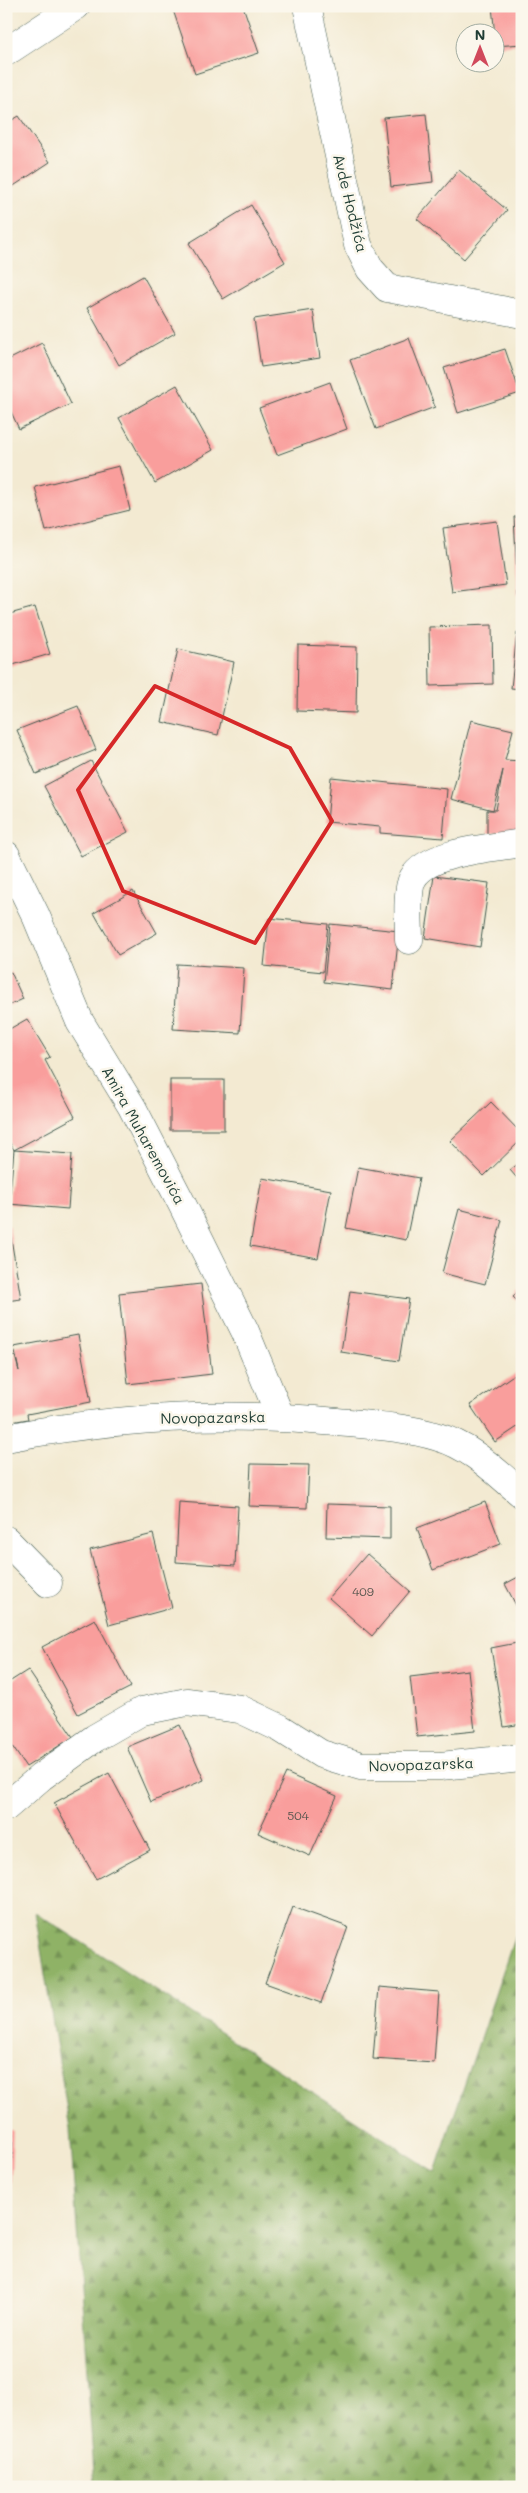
<svg xmlns="http://www.w3.org/2000/svg" width="528" height="2493" font-family="Mali,sans-serif">
	<style>
		.forest { fill: url(#forest-firs); stroke: #57784d }
		.building { fill: #f99e9c }
		.lines { fill: none; stroke-linecap: round; stroke-linejoin: round }
		.minor-casing { stroke: #3f574c; stroke-width: 29 }
		.minor { stroke: #fff; stroke-width: 28 }
		.marked { fill: none; stroke: #d62828; stroke-width: 4; stroke-linejoin: round }
		.labels { text-anchor: middle; dominant-baseline: central; stroke-width: 5; stroke-linejoin: round; paint-order: stroke }
		.number-label { font-size: 12px; fill: #56554e }
		.street-label { font-size: 15px; fill: #1f3d34; stroke: #fbf7ec }
	</style>
	<defs>
		<pattern id="forest-firs" width="22" height="20" patternUnits="userSpaceOnUse" patternTransform="scale(1.25)"><rect width="22" height="20" fill="#8fb266"/><path d="M5 1l3.5 6h-7zM16 11l3.5 6h-7z" fill="#749255"/></pattern>
	</defs>
	<rect width="100%" height="100%" fill="#fbf7ec"/>
	<filter id="ink" filterUnits="userSpaceOnUse"><feTurbulence type="fractalNoise" baseFrequency=".02" numOctaves="2"/><feDisplacementMap in="SourceGraphic" scale="10" xChannelSelector="R" yChannelSelector="G"/><feConvolveMatrix kernelMatrix="1 2 1 2 8 2 1 2 1" color-interpolation-filters="sRGB"/></filter>
	<filter id="wash" filterUnits="userSpaceOnUse"><feTurbulence type="fractalNoise" baseFrequency=".0096" numOctaves="4" result="noise"/><feDisplacementMap in="SourceGraphic" scale="20" xChannelSelector="R" yChannelSelector="G"/><feGaussianBlur stdDeviation="1.12" result="paint"/><feColorMatrix in="noise" values="0 0 0 0 0 0 0 0 0 0 0 0 0 0 0 0 0 1.4 0 .05"/><feComposite in="paint" operator="in"/></filter>
	<g filter="url(#wash)">
		<rect width="100%" height="100%" fill="#f3ead2"/>
		<polygon class="forest" points="35,1912 435,2172 522,1915 522,2487 95,2487 70,2129"/>
		<g id="blocks">
			<g class="building">
				<polygon points="184,6 243,6 259,53 195,74 173,10"/>
				<polygon points="492,6 522,6 522,44 496,46"/>
				<polygon points="426,114 433,182 391,187 384,118"/>
				<polygon points="19,116 50,162 6,191 6,124"/>
				<polygon points="459,170 507,210 464,259 417,219"/>
				<polygon points="251,205 285,262 223,299 189,243"/>
				<polygon points="143,276 175,333 119,365 87,308"/>
				<polygon points="313,310 320,358 261,367 254,319"/>
				<polygon points="409,338 435,407 376,429 350,360"/>
				<polygon points="42,343 71,404 19,429 6,401 6,361"/>
				<polygon points="505,349 520,393 458,413 444,368"/>
				<polygon points="330,382 347,429 277,455 259,408"/>
				<polygon points="177,385 213,450 155,483 119,418"/>
				<polygon points="119,466 130,510 46,531 35,487"/>
				<polygon points="514,517 522,517 522,596 518,596"/>
				<polygon points="497,521 506,585 452,592 443,528"/>
				<polygon points="35,607 50,654 6,667 6,615"/>
				<polygon points="492,625 493,684 430,686 429,627"/>
				<polygon points="517,633 522,633 522,689 511,688"/>
				<polygon points="298,645 357,647 356,713 297,711"/>
				<polygon points="178,649 234,662 218,735 162,722"/>
				<polygon points="78,706 96,750 36,774 17,730"/>
				<polygon points="471,720 513,730 505,760 522,761 522,834 487,834 487,810 496,810 503,770 493,810 451,799"/>
				<polygon points="91,761 128,832 81,856 44,786"/>
				<polygon points="331,777 447,789 443,838 380,833 380,827 327,822"/>
				<polygon points="434,876 489,883 480,947 425,938"/>
				<polygon points="133,891 157,933 118,955 94,913"/>
				<polygon points="269,918 328,924 323,972 264,966"/>
				<polygon points="330,924 399,931 393,990 324,982"/>
				<polygon points="177,964 244,968 240,1033 173,1029"/>
				<polygon points="11,972 23,999 6,1007 6,974"/>
				<polygon points="27,1019 50,1057 45,1060 75,1117 14,1150 6,1136 6,1031"/>
				<rect x="170" y="1080" width="54" height="50"/>
				<polygon points="491,1102 522,1134 522,1139 484,1176 450,1141"/>
				<polygon points="14,1150 72,1154 68,1209 9,1204"/>
				<polygon points="522,1161 522,1184 510,1170"/>
				<polygon points="358,1167 419,1178 406,1240 346,1228"/>
				<polygon points="262,1178 331,1190 318,1258 250,1246"/>
				<polygon points="459,1209 502,1220 485,1284 442,1273"/>
				<polygon points="9,1226 21,1299 6,1301 6,1227"/>
				<polygon points="201,1284 212,1374 128,1384 119,1293"/>
				<polygon points="522,1287 522,1305 513,1297"/>
				<polygon points="350,1291 409,1299 399,1361 341,1352"/>
				<polygon points="78,1335 91,1402 27,1414 28,1419 6,1423 6,1358 15,1356 19,1371 14,1347"/>
				<polygon points="522,1369 522,1424 495,1442 470,1405"/>
				<polygon points="251,1464 309,1465 307,1508 249,1506"/>
				<polygon points="179,1502 238,1506 235,1566 176,1562"/>
				<polygon points="485,1502 501,1544 433,1570 417,1528"/>
				<polygon points="327,1504 390,1506 390,1539 326,1537"/>
				<polygon points="153,1534 172,1608 109,1625 90,1550"/>
				<polygon points="367,1554 410,1591 372,1636 329,1598"/>
				<polygon points="522,1575 522,1612 520,1613 505,1584"/>
				<polygon points="95,1619 131,1687 78,1714 42,1647"/>
				<polygon points="522,1642 522,1724 504,1727 491,1648"/>
				<polygon points="28,1670 73,1737 26,1767 6,1737 6,1684"/>
				<polygon points="468,1670 475,1731 417,1737 410,1677"/>
				<polygon points="180,1725 204,1780 151,1802 127,1747"/>
				<polygon points="109,1773 150,1850 96,1879 54,1803"/>
				<polygon points="286,1773 337,1796 310,1856 258,1833"/>
				<polygon points="293,1907 348,1927 321,2003 265,1983"/>
				<polygon points="379,1987 439,1992 434,2063 373,2059"/>
				<polygon points="6,2130 13,2130 10,2198 6,2197"/>
			</g>
		</g>
	</g>
	<g filter="url(#ink)">
		<use href="#blocks" fill-opacity="0" stroke="#3f574c" stroke-width="1"/>
		<g class="lines">
			<defs>
				<g id="minor">
					<polyline points="307,6 358,245 370,269 387,288 522,314"/>
					<polyline points="6,52 76,6"/>
					<polyline points="6,855 36,916 80,1022 132,1107 182,1204 245,1331 280,1416"/>
					<path d="M409,940C409,925 406,890 413,878C429,851 493,848 522,843"/>
					<path d="M6,1438C116,1417 226,1411 337,1422C371,1425 406,1427 438,1437C471,1446 497,1473 522,1494"/>
					<polyline points="6,1540 48,1583"/>
					<polyline points="6,1807 41,1777 95,1738 142,1711 187,1702 240,1709 280,1728 321,1754 361,1766 440,1766 522,1758"/>
				</g>
			</defs>
			<use href="#minor" class="minor-casing"/>
			<use href="#minor" class="minor"/>
		</g>
	</g>
	<path class="marked" d="M155,686L290,748L332,821L255,943L123,891L78,790Z"/>
	<g class="labels">
		<g class="number-label">
			<text x="363" y="1591">409</text>
			<text x="298" y="1815">504</text>
		</g>
		<g class="street-label">
			<text transform="translate(351 203) rotate(76)">Avde Hodžića</text>
			<text transform="translate(144 1135) rotate(61)">Amira Muharemovića</text>
			<text transform="translate(213 1417) rotate(-1)">Novopazarska</text>
			<text transform="translate(421 1764) rotate(-2)">Novopazarska</text>
		</g>
	</g>
	<rect width="528" height="2493" fill="none" stroke="#fbf7ec" stroke-width="25"/>
	<g transform="translate(480 48)"><circle r="24" fill="#fbf7ec" stroke="#a3ada2"/>
	<path d="M0-4L9 19L0 12L-9 19Z" fill="#d1495b"/>
	<text y="-8" font-size="14" font-weight="bold" text-anchor="middle" fill="#1f3d34">N</text>
	</g>
</svg>
